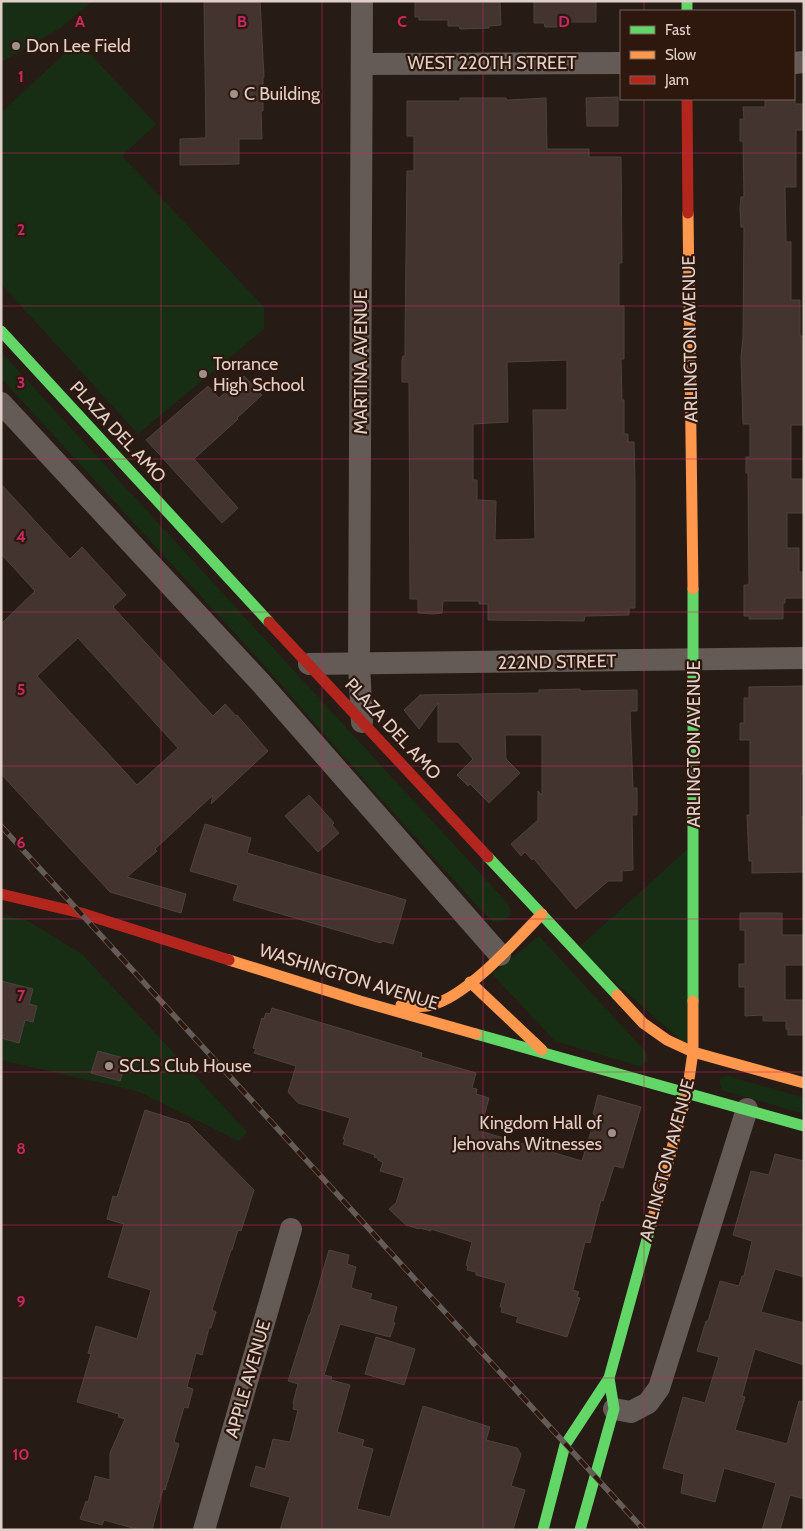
<svg xmlns="http://www.w3.org/2000/svg" width="805" height="1531" font-family="Cabin,sans-serif">
	<style>
		.green { fill: #182e14 }
		.building { fill: #44342f; stroke: #4c423e; fill-rule: evenodd }
		.lines { fill: none; stroke-linecap: round; stroke-linejoin: round }
		.street { stroke: #645a56; stroke-width: 22 }
		.fast { stroke: #63d668; stroke-width: 11 }
		.slow { stroke: #ff974d; stroke-width: 11 }
		.jam { stroke: #b3261e; stroke-width: 11 }
		.rail-casing { stroke: #665c57; stroke-width: 5.5 }
		.rail { stroke: #2e180e; stroke-width: 4; stroke-dasharray: 11; stroke-linecap: butt }
		.grid { fill: none; stroke: #c52a66; stroke-width: 1; stroke-opacity: 0.55 }
		.poi-dot { fill: #9f918a; stroke: #2e180e; stroke-width: 2 }
		.labels { text-anchor: middle; dominant-baseline: central; stroke-width: 4.5; stroke-linejoin: round; paint-order: stroke }
		.poi-label { font-size: 18px; fill: #e0d0c9; stroke: #2e180e; text-anchor: start }
		.street-label { font-size: 18px; fill: #e0d0c9; stroke: #2e180e }
		.grid-label { font-size: 16px; text-anchor: middle; font-weight: bold; fill: #c52a66; stroke: #2e180e; stroke-width: 4.5; stroke-linejoin: round; paint-order: stroke }
	</style>
	<rect width="100%" height="100%" fill="#271b15"/>
	<g class="green">
		<polygon points="1,1 93,1 59,29 1,62"/>
		<polygon points="78,41 156,124 122,156 264,307 264,329 138,434 1,284 1,113"/>
		<polygon points="1,352 502,897 510,907 510,915 504,921 493,922 480,909 373,790 265,666 1,378"/>
		<polygon points="690,847 690,1048 577,949"/>
		<polygon points="1,914 26,920 82,954 247,1132 239,1141 137,1091 1,1060"/>
		<polygon points="539,936 646,1052 648,1061 639,1066 555,1041 492,974"/>
		<polygon points="728,1076 804,1098 804,1114 722,1090 720,1084 720,1078"/>
	</g>
	<g class="building">
		<polygon points="204,1 260,1 264,77 263,77 263,111 261,111 262,139 239,139 239,164 180,165 180,139 206,138"/>
		<polygon points="415,1 500,1 501,25 489,26 489,28 460,29 459,26 448,26 448,20 419,20 419,17 415,17"/>
		<polygon points="534,1 596,1 596,22 561,22 561,27 545,27 544,23 534,23"/>
		<polygon points="618,97 618,126 587,126 586,98"/>
		<path d="M460,98H506L507,100L546,98L547,149H589V157H621L622,263H619V306H624V359H621L622,400H624V434H628V442H634L635,481V608H629V615L585,616L584,621L488,620V604H479V601H443L442,613L434,614L418,613V599H410L409,382H402V360L403,356H405V341L407,171H414V136H407V101H460ZM567,360V410H533L535,539L495,540L496,501L477,500V480H473V424L508,422L507,362Z"/>
		<polygon points="765,99 795,99 795,104 804,104 804,130 796,130 796,187 785,187 786,242 791,242 791,300 800,300 800,336 804,336 804,425 791,425 791,479 804,479 804,513 787,513 787,548 799,548 799,572 804,572 804,598 785,598 785,603 783,603 783,619 749,619 749,616 744,616 744,585 748,585 749,583 748,473 746,473 746,457 750,457 750,424 743,424 741,357 743,337 744,227 741,227 740,209 741,197 744,197 743,141 740,141 740,119 744,119 743,107 765,107"/>
		<polygon points="244,376 262,395 237,418 238,419 194,459 238,508 222,523 146,440 208,386 219,398"/>
		<path d="M1,484L70,559L82,547L126,595L113,607L213,716L225,704L236,716L237,715L268,751L211,804L213,795L155,849L157,851L127,877L186,894L181,913L110,892L1,774V624L35,591L1,554ZM78,638L178,748L137,785L37,676Z"/>
		<polygon points="804,686 804,774 801,774 801,817 804,817 804,872 752,873 752,861 749,861 747,815 750,815 750,740 740,740 740,723 744,723 744,698 749,698 749,687"/>
		<polygon points="580,689 580,691 637,690 637,711 630,711 633,788 637,788 637,815 632,815 633,870 622,871 622,881 608,881 576,909 533,858 532,860 525,852 521,856 511,844 538,820 538,791 542,795 542,735 505,735 506,759 520,773 489,803 470,784 468,786 457,775 473,759 458,742 438,742 438,703 419,729 404,710 420,695 539,693 539,690"/>
		<polygon points="309,795 334,823 332,825 339,833 318,852 285,816"/>
		<polygon points="205,824 251,838 247,853 406,900 393,944 382,941 381,943 233,900 238,885 190,871"/>
		<polygon points="740,913 782,913 782,935 804,935 804,965 785,965 785,1000 804,1000 804,1035 788,1035 788,1029 786,1029 786,1021 763,1021 763,1015 745,1016 745,987 739,987 739,964 745,964 745,930 740,930"/>
		<polygon points="1,981 33,989 29,1004 37,1006 33,1022 25,1020 19,1043 1,1038"/>
		<polygon points="272,1008 422,1053 421,1057 476,1073 472,1088 477,1089 476,1094 489,1098 480,1131 582,1161 596,1115 593,1114 598,1095 641,1107 623,1168 614,1166 603,1201 601,1200 590,1243 585,1242 573,1290 579,1292 577,1297 580,1298 567,1337 516,1322 518,1317 501,1312 502,1307 500,1307 506,1283 476,1275 476,1272 467,1270 468,1266 466,1265 472,1242 431,1229 431,1231 420,1228 419,1229 406,1225 389,1209 396,1203 404,1178 380,1171 383,1162 378,1160 378,1158 374,1157 375,1155 343,1144 345,1139 343,1139 350,1118 298,1103 288,1092 296,1066 254,1053 256,1049 253,1048 262,1018 264,1019 266,1013 270,1014"/>
		<polygon points="98,1051 127,1059 120,1081 91,1073"/>
		<polygon points="145,1110 189,1124 254,1190 241,1231 238,1230 232,1250 231,1250 212,1310 216,1312 211,1328 209,1328 202,1355 196,1353 187,1387 193,1389 188,1408 184,1407 174,1442 179,1444 165,1490 163,1489 152,1530 140,1530 104,1520 102,1525 80,1519 86,1501 88,1502 95,1476 110,1480 110,1453 125,1419 118,1417 119,1414 77,1402 91,1354 88,1353 96,1326 137,1339 151,1290 108,1277 124,1224 107,1219 113,1196 117,1197"/>
		<polygon points="775,1154 804,1161 804,1277 775,1269 761,1312 804,1323 804,1365 755,1349 742,1396 745,1397 735,1430 787,1444 799,1401 804,1402 804,1499 790,1495 780,1530 762,1530 776,1483 724,1468 715,1502 681,1493 684,1474 663,1468 683,1397 705,1403 719,1357 697,1351 706,1321 708,1321 720,1281 739,1286 742,1276 744,1276 752,1241 733,1235 751,1171 769,1175"/>
		<polygon points="329,1250 349,1255 347,1264 356,1267 351,1288 372,1294 370,1299 397,1307 393,1322 395,1323 390,1337 340,1324 324,1375 332,1377 331,1380 350,1385 337,1432 364,1440 362,1446 373,1449 357,1509 390,1517 423,1406 490,1427 486,1440 517,1448 521,1454 511,1486 525,1490 513,1530 280,1530 290,1497 250,1486 256,1466 265,1469 273,1439 290,1442 298,1410 293,1409 294,1405 293,1403 298,1384 288,1381 309,1315 310,1315"/>
		<polygon points="376,1337 415,1349 404,1385 365,1374"/>
	</g>
	<g class="lines">
		<g class="street">
			<polyline points="362,1 359,664 362,722"/>
			<polyline points="794,63 804,62"/>
			<polyline points="362,64 621,63"/>
			<polyline points="1,403 261,683 500,955"/>
			<polyline points="309,664 804,658"/>
			<polyline points="614,1409 631,1412 648,1403 659,1388 747,1109"/>
			<polyline points="204,1530 291,1229"/>
		</g>
		<g class="fast">
			<polyline points="687,1 687,11"/>
			<polyline points="1,331 269,622"/>
			<polyline points="693,589 693,1001"/>
			<polyline points="488,857 617,995"/>
			<polyline points="476,1034 804,1126"/>
			<polyline points="543,1530 565,1445 609,1378 654,1214"/>
			<polyline points="580,1530 614,1409 609,1378"/>
		</g>
		<g class="slow">
			<polyline points="688,213 693,589"/>
			<polyline points="229,960 360,1001 476,1034"/>
			<polyline points="470,982 542,1050"/>
			<polyline points="617,995 643,1023 667,1040 693,1052 804,1083"/>
			<path d="M401,1005C411,1006 422,1008 432,1005C469,995 515,941 542,914"/>
			<polyline points="654,1214 687,1093 693,1052 693,1001"/>
		</g>
		<g class="jam">
			<polyline points="687,99 688,213"/>
			<polyline points="269,622 488,857"/>
			<polyline points="1,894 81,913 229,960"/>
		</g>
		<defs>
			<polyline id="rail" points="1,826 644,1530"/>
		</defs>
		<use href="#rail" class="rail-casing"/>
		<use href="#rail" class="rail"/>
	</g>
	<path class="grid" d="M161,1V1530M322,1V1530M483,1V1530M644,1V11M644,99V1530M1,153H804M1,306H804M1,459H804M1,612H804M1,766H804M1,919H804M1,1072H804M1,1225H804M1,1378H804"/>
	<g class="poi-dot">
		<circle cx="16" cy="46" r="5"/>
		<circle cx="234" cy="94" r="5"/>
		<circle cx="203" cy="374" r="5"/>
		<circle cx="109" cy="1066" r="5"/>
		<circle cx="612" cy="1133" r="5"/>
	</g>
	<g class="labels">
		<g class="poi-label">
			<text x="26" y="46">Don Lee Field</text>
			<text x="244" y="94">C Building</text>
			<text x="213" y="364">Torrance<tspan x="213" dy="21">High School</tspan></text>
			<text x="119" y="1066">SCLS Club House</text>
			<text x="602" y="1123" text-anchor="end">Kingdom Hall of<tspan x="602" dy="21">Jehovahs Witnesses</tspan></text>
		</g>
		<g class="street-label">
			<text x="492" y="63">WEST 220TH STREET</text>
			<text transform="translate(690 339) rotate(-91)">ARLINGTON AVENUE</text>
			<text transform="translate(361 362) rotate(-90)">MARTINA AVENUE</text>
			<text transform="translate(118 432) rotate(47)">PLAZA DEL AMO</text>
			<text transform="translate(557 662) rotate(-1)">222ND STREET</text>
			<text transform="translate(393 729) rotate(47)">PLAZA DEL AMO</text>
			<text transform="translate(694 744) rotate(-90)">ARLINGTON AVENUE</text>
			<text transform="translate(349 977) rotate(17)">WASHINGTON AVENUE</text>
			<text transform="translate(667 1160) rotate(-75)">ARLINGTON AVENUE</text>
			<text transform="translate(248 1379) rotate(-74)">APPLE AVENUE</text>
		</g>
	</g>
	<g class="grid-label">
		<text x="80" y="27">A</text>
		<text x="242" y="27">B</text>
		<text x="402" y="27">C</text>
		<text x="564" y="27">D</text>
		<text x="21" y="82">1</text>
		<text x="21" y="235">2</text>
		<text x="21" y="388">3</text>
		<text x="21" y="542">4</text>
		<text x="21" y="695">5</text>
		<text x="21" y="848">6</text>
		<text x="21" y="1001">7</text>
		<text x="21" y="1154">8</text>
		<text x="21" y="1307">9</text>
		<text x="21" y="1460">10</text>
	</g>
	<rect width="805" height="1531" fill="none" stroke="#e0d0c9" stroke-width="5"/>
	<rect x="620" y="10" width="175" height="90" fill="#2e180e" stroke="#756259"/>
	<rect x="630" y="26" width="25" height="8" fill="#63d668" stroke="#756259"/>
	<text x="665" y="35" font-size="15" fill="#e0d0c9">Fast</text>
	<rect x="630" y="51" width="25" height="8" fill="#ff974d" stroke="#756259"/>
	<text x="665" y="60" font-size="15" fill="#e0d0c9">Slow</text>
	<rect x="630" y="76" width="25" height="8" fill="#b3261e" stroke="#756259"/>
	<text x="665" y="85" font-size="15" fill="#e0d0c9">Jam</text>
</svg>
